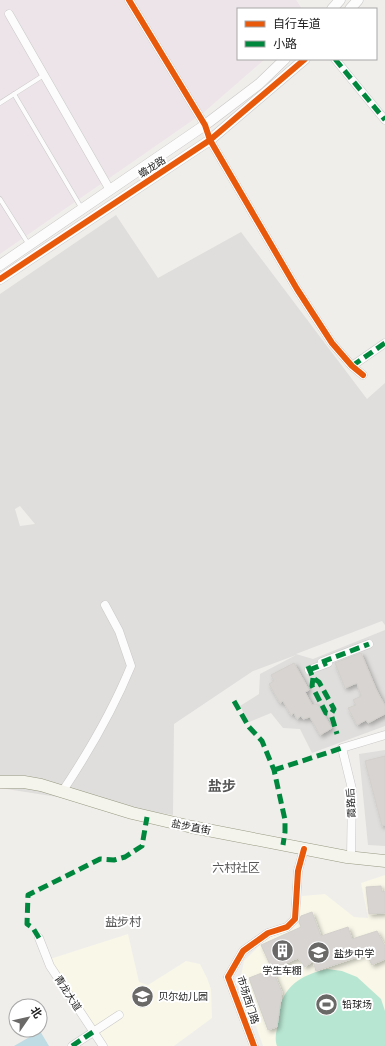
<svg xmlns="http://www.w3.org/2000/svg" width="385" height="1046" font-family="'PT Sans Narrow','Noto Sans SC',sans-serif">
	<style>
		.residential { fill: #dfdedc; fill-rule: evenodd }
		.industrial { fill: #ede4e9 }
		.education { fill: #f8f7e8 }
		.pitch { fill: #b7e6d2 }
		.water { fill: #bfdbe3 }
		.building { fill: #d7d4d2; stroke: #d3d0cc; filter: url(#shadow) }
		.lines { fill: none; stroke-linecap: round; stroke-linejoin: round }
		.service-casing { stroke: #c9c8c7; stroke-width: 5 }
		.minor-casing { stroke: #c9c8c7; stroke-width: 9 }
		.tertiary-casing { stroke: #c9c8c7; stroke-width: 11 }
		.secondary-casing { stroke: #999a82; stroke-width: 13 }
		.service { stroke: #fdfcfc; stroke-width: 4 }
		.minor { stroke: #fdfcfc; stroke-width: 8 }
		.tertiary { stroke: #fdfcfc; stroke-width: 10 }
		.secondary { stroke: #f4f4ed; stroke-width: 12 }
		.quiet { stroke: #00873e; stroke-width: 5; stroke-dasharray: 10 5; stroke-linecap: butt }
		.cycleway-casing { stroke: #fff; stroke-width: 8 }
		.cycleway { stroke: #e8590c; stroke-width: 6 }
		.labels { text-anchor: middle; dominant-baseline: central; stroke-width: 4; stroke-linejoin: round; paint-order: stroke }
		.street-label { font-size: 10px; fill: #222; stroke: #fff }
		.poi-label { font-size: 10px; fill: #222; stroke: #fff; text-anchor: start }
		.quarter-label { font-size: 12px; fill: #555; stroke: #fff }
		.district-label { font-size: 14px; font-weight: bold; fill: #555; stroke: #fff }
	</style>
	<defs>
		<filter id="shadow"><feDropShadow dx="2.5" dy="2.5" stdDeviation="2" flood-color="#0004"/></filter>
	</defs>
	<rect width="100%" height="100%" fill="#f0eeeb"/>
	<g class="residential">
		<path d="M116,215L158,278L241,232L367,399L385,383V625L382,621L296,654L313,659L385,630V726L312,753L300,729L283,728L271,713L249,722L240,706L259,694L260,674L296,655L253,671L174,724L173,815L0,788V294ZM20,506L35,524L20,526L15,509Z"/>
		<polygon points="385,750 385,846 368,845 359,754"/>
	</g>
	<polygon class="industrial" points="0,0 296,0 302,9 238,9 238,59 265,59 203,113 0,254"/>
	<g class="education">
		<polygon points="385,875 385,1046 263,1046 240,981 244,961 264,941 297,922 302,896 325,894 354,917 368,918 361,883"/>
		<polygon points="128,934 139,982 148,985 186,961 200,964 207,978 211,989 212,1018 174,1046 108,1046 50,959"/>
	</g>
	<path class="pitch" d="M327,969L342,971L357,977L381,999L385,1011V1046H277C274,1037 277,1031 278,1022C279,1016 279,1011 280,1006C287,983 305,974 327,969Z"/>
	<polygon class="water" points="40,1031 49,1046 14,1046"/>
	<g class="building">
		<polygon points="361,653 376,689 385,706 385,714 368,723 366,720 357,725 348,708 356,705 353,700 361,696 357,683 345,688 335,663"/>
		<polygon points="294,663 309,690 305,692 312,705 315,704 318,705 332,728 320,735 310,717 303,719 301,716 297,719 294,713 291,715 283,701 280,703 269,684 274,681 271,675"/>
		<polygon points="385,756 385,825 382,826 365,761"/>
		<polygon points="381,886 382,892 385,891 385,913 369,914 366,887"/>
		<polygon points="312,912 321,936 348,927 352,939 377,931 385,946 385,959 372,965 366,954 316,971 313,961 305,967 298,958 272,969 261,945 301,927 299,922 301,916"/>
		<polygon points="272,969 282,992 277,1027 268,1030 249,978"/>
	</g>
	<g class="lines">
		<defs>
			<g id="service">
				<polyline points="14,94 82,209"/>
				<polyline points="0,103 44,75"/>
				<polyline points="0,199 29,245"/>
			</g>
			<g id="minor">
				<polyline points="129,0 205,125"/>
				<polyline points="9,14 110,190"/>
				<polyline points="335,59 385,120"/>
				<polyline points="210,140 297,289 332,343 352,366 363,375"/>
				<polyline points="352,366 385,343"/>
				<polyline points="322,662 369,644"/>
				<polyline points="309,670 328,663"/>
				<path d="M62,792C88,753 113,710 131,666L119,631L105,605"/>
				<polyline points="351,858 352,789 342,748 385,735"/>
				<polyline points="39,938 50,966 103,1046"/>
				<polyline points="72,1046 119,1015"/>
				<polyline points="254,1046 228,977 243,951 268,933 287,927 295,919 298,871 304,849"/>
			</g>
			<g id="tertiary">
				<polyline points="332,9 340,0"/>
				<polyline points="350,9 358,0"/>
				<polyline points="0,265 205,125 259,84 285,59"/>
				<polyline points="0,279 210,140 305,59"/>
			</g>
			<polyline id="secondary" points="0,782 24,782 41,785 132,813 192,827 347,857 385,861"/>
		</defs>
		<use href="#service" class="service-casing"/>
		<use href="#minor" class="minor-casing"/>
		<use href="#tertiary" class="tertiary-casing"/>
		<use href="#secondary" class="secondary-casing"/>
		<use href="#service" class="service"/>
		<use href="#minor" class="minor"/>
		<use href="#tertiary" class="tertiary"/>
		<use href="#secondary" class="secondary"/>
		<g class="quiet">
			<polyline points="335,59 385,120"/>
			<polyline points="352,366 385,343"/>
			<polyline points="322,662 369,644"/>
			<polyline points="308,666 313,678 319,682 334,709 331,714 337,734"/>
			<polyline points="309,670 327,663"/>
			<polyline points="313,678 312,686 326,713 331,714"/>
			<polyline points="234,701 249,727 262,741 274,770 285,820 285,832 283,845"/>
			<polyline points="274,770 342,748"/>
			<polyline points="39,938 33,928 27,924 28,895 100,859 114,860 125,857 142,846 147,817"/>
			<polyline points="72,1046 93,1032"/>
		</g>
		<defs>
			<g id="cycleway">
				<polyline points="129,0 205,125 210,140 297,289 332,343 352,366 363,375"/>
				<polyline points="0,279 210,140 305,59"/>
				<polyline points="254,1046 228,977 243,951 268,933 287,927 295,919 298,871 304,849"/>
			</g>
		</defs>
		<use href="#cycleway" class="cycleway-casing"/>
		<use href="#cycleway" class="cycleway"/>
	</g>
	<defs>
		<symbol id="building-disc" viewBox="-11 -11 22 22"><circle r="9.5" fill="#6a6968" stroke="#fff"/><path d="M-4-6H4V6H1V3H-1V6H-4ZM-2.5-4.3h1.7v1.8h-1.7ZM.8-4.3h1.7v1.8H.8ZM-2.5-1h1.7V.8h-1.7ZM.8-1h1.7V.8H.8Z" fill="#fff"/></symbol>
		<symbol id="school-disc" viewBox="-11 -11 22 22"><circle r="9.5" fill="#6a6968" stroke="#fff"/><path d="M0-5L7-2L0 1L-7-2ZM-4 1L0 2.5L4 1V4Q0 6-4 4Z" fill="#fff"/></symbol>
		<symbol id="stadium-disc" viewBox="-11 -11 22 22"><circle r="9.5" fill="#6a6968" stroke="#fff"/><path d="M0-5a6.5 5 0 1 0 0 10a6.5 5 0 1 0 0-10ZM-3.5-1.8h7v3.6h-7Z" fill="#fff"/></symbol>
	</defs>
	<g fill-rule="evenodd">
		<use href="#building-disc" x="270" y="938" width="25" height="25"/>
		<use href="#school-disc" x="306" y="940" width="25" height="25"/>
		<use href="#school-disc" x="130" y="984" width="25" height="25"/>
		<use href="#stadium-disc" x="314" y="992" width="25" height="25"/>
	</g>
	<g class="labels">
		<g class="street-label">
			<text transform="translate(152 167) rotate(-33)">蟾龙路</text>
			<text transform="translate(351 803) rotate(-93)">霞路后</text>
			<text transform="translate(191 827) rotate(11)">盐步直街</text>
			<text transform="translate(68 993) rotate(57)">青龙大道</text>
			<text transform="translate(248 1000) rotate(72)">市场西门路</text>
		</g>
		<g class="poi-label">
			<text x="334" y="953">盐步中学</text>
			<text x="282" y="970" text-anchor="middle">学生车棚</text>
			<text x="158" y="996">贝尔幼儿园</text>
			<text x="342" y="1004">铅球场</text>
		</g>
		<g class="quarter-label">
			<text x="236" y="867">六村社区</text>
			<text x="123" y="921">盐步村</text>
		</g>
		<g class="district-label">
			<text x="222" y="786">盐步</text>
		</g>
	</g>
	<rect x="237" y="8" width="140" height="52" fill="#ffffff" stroke="#a7a7a7"/>
	<rect x="245" y="21" width="20" height="6" fill="#e8590c" stroke="#a7a7a7"/>
	<text x="273" y="28" font-size="12" fill="#222222">自行车道</text>
	<rect x="245" y="41" width="20" height="6" fill="#00873e" stroke="#a7a7a7"/>
	<text x="273" y="48" font-size="12" fill="#222222">小路</text>
	<g transform="translate(28 1018) rotate(56)"><circle r="19" fill="#ffffff" stroke="#a7a7a7"/>
	<path d="M0-3L7 15L0 10L-7 15Z" fill="#6a6968"/>
	<text y="-6" font-size="11" font-weight="bold" text-anchor="middle" fill="#222222">北</text>
	</g>
</svg>
